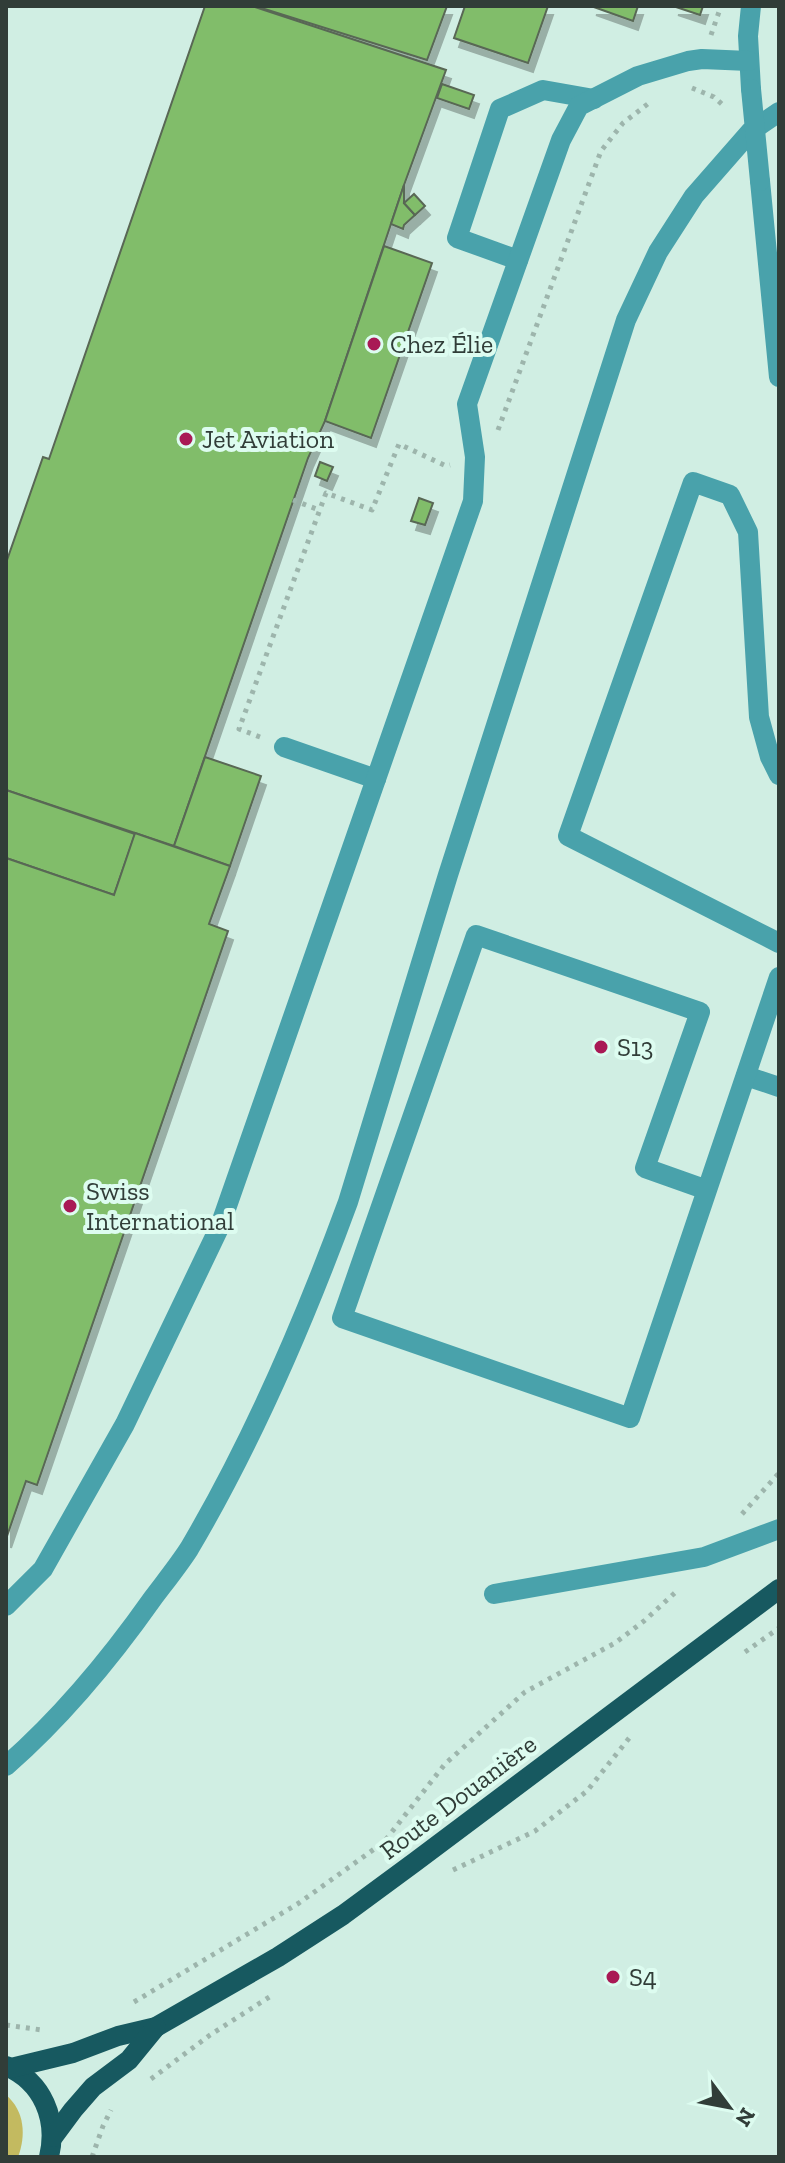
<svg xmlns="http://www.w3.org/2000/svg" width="785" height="2163" font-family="'Zilla Slab',serif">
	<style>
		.green { fill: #c3ba60 }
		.building { fill: #81bd6b; stroke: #596754; stroke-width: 2; filter: url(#shadow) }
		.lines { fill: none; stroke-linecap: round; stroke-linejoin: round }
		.path { stroke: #9db5ac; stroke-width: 5; stroke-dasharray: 4 6; stroke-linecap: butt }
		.minor { stroke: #49a2ab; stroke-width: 20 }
		.major { stroke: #175960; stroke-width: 20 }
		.minor-bridge { stroke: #49a2ab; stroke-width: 20 }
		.poi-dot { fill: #a91955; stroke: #ddfcf0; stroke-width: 3 }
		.labels { text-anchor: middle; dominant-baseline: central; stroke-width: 8; stroke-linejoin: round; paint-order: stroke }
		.poi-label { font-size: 26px; fill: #313d38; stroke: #ddfcf0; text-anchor: start }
		.street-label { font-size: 26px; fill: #313d38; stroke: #ddfcf0 }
	</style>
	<defs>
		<filter id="shadow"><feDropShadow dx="5" dy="9" stdDeviation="0" flood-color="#0004"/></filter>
	</defs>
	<rect width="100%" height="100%" fill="#d0eee3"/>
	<path class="green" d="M6,2095C25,2111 26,2136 18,2157H6Z"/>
	<g class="building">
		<polygon points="205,6 252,6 446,70 404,185 325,421 308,458 174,846 6,790 6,563 43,457 49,459"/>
		<polygon points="255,6 447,6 427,60"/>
		<polygon points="465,6 548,6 528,63 454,38"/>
		<polygon points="591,6 638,6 633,21"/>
		<polygon points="673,6 703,6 700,15"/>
		<polygon points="442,84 474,95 469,109 437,98"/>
		<polygon points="404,185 404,203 415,215 404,225 403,229 391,224"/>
		<polygon points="414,194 425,206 415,215 404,203"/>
		<polygon points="384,246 432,263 371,438 325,421"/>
		<polygon points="320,462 333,467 327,481 315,476"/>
		<polygon points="419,498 433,503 425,525 411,521"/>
		<polygon points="205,757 261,776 230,866 174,846"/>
		<polygon points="6,790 135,834 114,895 6,858"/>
		<polygon points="135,833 230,866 209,924 228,931 37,1485 26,1481 6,1539 6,858 114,895"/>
	</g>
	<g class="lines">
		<g class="path">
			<polyline points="711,35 721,6"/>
			<polyline points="692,88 714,97 725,107"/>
			<polyline points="498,430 601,151 623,123 649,103"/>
			<polyline points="293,500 319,510"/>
			<polyline points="260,737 239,729 326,493 372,510 399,444 446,466 450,465"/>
			<polyline points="742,1514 779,1473"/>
			<polyline points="745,1652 779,1628"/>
			<polyline points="453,1870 535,1831 587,1791 630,1737"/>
			<polyline points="134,2002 299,1903 384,1842 445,1764 525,1692 615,1643 644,1621 679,1589"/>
			<polyline points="6,2025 42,2030"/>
			<polyline points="151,2079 210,2035 274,1994"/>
			<polyline points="92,2157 103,2126 111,2110"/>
		</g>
		<g class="minor">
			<polyline points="751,6 748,36 751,89"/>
			<polyline points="760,181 779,377"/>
			<polyline points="518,260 457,238 500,109 543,90 594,99"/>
			<polyline points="284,747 376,779"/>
			<polyline points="779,775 770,757 759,717 748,532 730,495 693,482 568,836 779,943"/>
			<polyline points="746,1076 779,1087"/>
			<polyline points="707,1190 630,1418 342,1318 476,935 700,1012 645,1168 707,1190 779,977"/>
			<polyline points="494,1594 704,1557 779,1529"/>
			<polyline points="6,1606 43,1569 125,1424 220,1226 473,501 475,457 467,404 561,140 579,106 638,76 688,61 702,59 749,61"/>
			<path d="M6,1766C62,1717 110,1659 153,1598C165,1582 178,1566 189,1549C254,1439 304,1322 348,1202L448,875L626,320L658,252L694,196L750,132L779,112"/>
		</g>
		<g class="major">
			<path d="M6,2066C43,2082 58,2119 49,2157"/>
			<polyline points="11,2068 73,2053 118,2036 156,2027 278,1957 343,1915 415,1862 779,1589"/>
			<polyline points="53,2137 73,2110 93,2087 129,2060 156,2027"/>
		</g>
		<polyline class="minor-bridge" points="751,89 760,181"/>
	</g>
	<g class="poi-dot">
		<circle cx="374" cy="344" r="8"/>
		<circle cx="186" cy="439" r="8"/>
		<circle cx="601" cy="1047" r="8"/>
		<circle cx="70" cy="1206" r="8"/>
		<circle cx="613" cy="1977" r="8"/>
	</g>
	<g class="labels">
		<g class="poi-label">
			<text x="390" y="344">Chez Élie</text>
			<text x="202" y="439">Jet Aviation</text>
			<text x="617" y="1047">S13</text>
			<text x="86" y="1191">Swiss<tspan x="86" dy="30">International</tspan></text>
			<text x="629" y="1977">S4</text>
		</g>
		<g class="street-label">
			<text transform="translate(458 1797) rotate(-37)">Route Douanière</text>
		</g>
	</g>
	<rect width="785" height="2163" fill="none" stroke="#313d38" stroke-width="16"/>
	<g transform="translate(729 2107) rotate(122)" stroke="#ddfcf0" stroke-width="6" paint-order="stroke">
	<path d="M0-6L14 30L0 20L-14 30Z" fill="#313d38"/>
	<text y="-12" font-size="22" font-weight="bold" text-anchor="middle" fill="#313d38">N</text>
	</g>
</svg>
